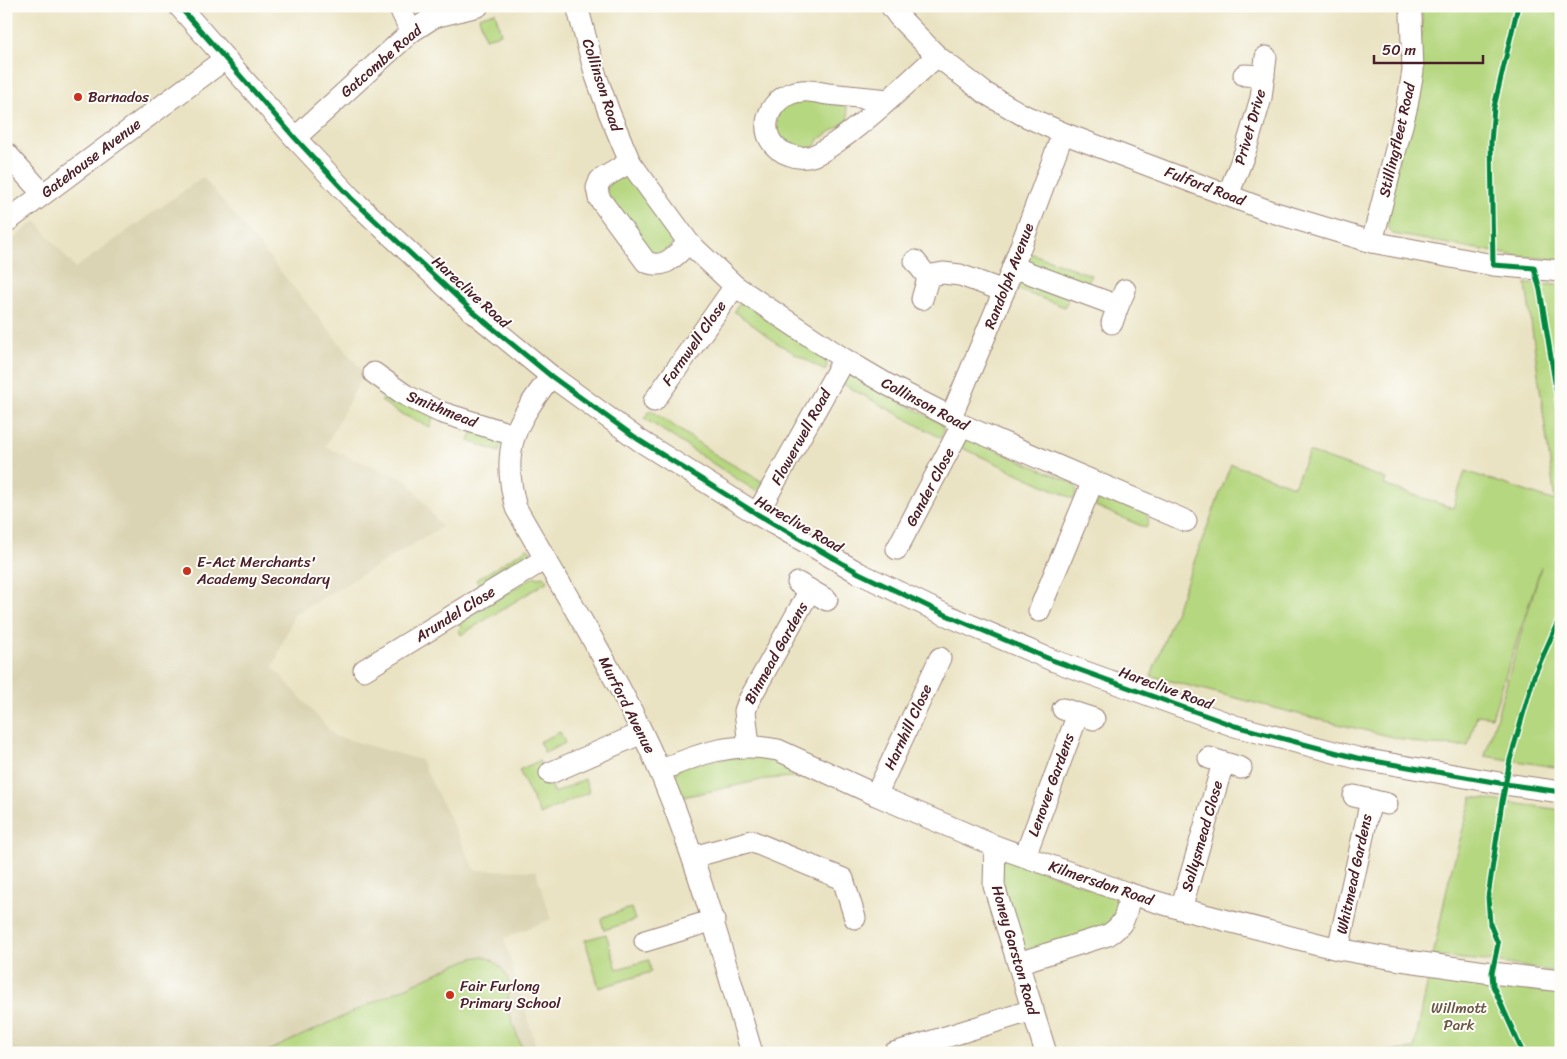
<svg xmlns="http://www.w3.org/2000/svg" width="1567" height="1059" font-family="Sriracha,sans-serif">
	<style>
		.built { fill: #dbd4b4 }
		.green { fill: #b5d77f; stroke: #807b55 }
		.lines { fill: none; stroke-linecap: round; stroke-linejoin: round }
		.minor-casing { stroke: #9a8177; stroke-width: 23 }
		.minor { stroke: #fff; stroke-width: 21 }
		.cycleway-casing { stroke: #fdfcf7; stroke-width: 8 }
		.cycleway { stroke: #00873e; stroke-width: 5 }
		.poi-dot { fill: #c8321e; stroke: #fdfcf7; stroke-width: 2 }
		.labels { text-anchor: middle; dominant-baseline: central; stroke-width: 4; stroke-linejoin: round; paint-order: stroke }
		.street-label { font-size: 15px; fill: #4a1f2b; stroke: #fdfcf7 }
		.poi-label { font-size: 15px; fill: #4a1f2b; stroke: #fdfcf7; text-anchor: start }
		.park-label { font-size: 15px; fill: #6a5644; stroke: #fdfcf7 }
	</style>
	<rect width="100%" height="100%" fill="#fdfcf7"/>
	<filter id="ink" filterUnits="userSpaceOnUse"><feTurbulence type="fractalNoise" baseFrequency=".02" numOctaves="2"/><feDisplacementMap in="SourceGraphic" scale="10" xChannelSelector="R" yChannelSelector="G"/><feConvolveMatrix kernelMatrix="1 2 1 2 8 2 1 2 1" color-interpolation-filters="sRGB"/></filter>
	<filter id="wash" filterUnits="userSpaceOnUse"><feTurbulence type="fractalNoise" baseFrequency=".0096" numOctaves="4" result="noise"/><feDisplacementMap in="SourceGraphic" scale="20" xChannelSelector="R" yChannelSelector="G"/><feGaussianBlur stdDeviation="1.12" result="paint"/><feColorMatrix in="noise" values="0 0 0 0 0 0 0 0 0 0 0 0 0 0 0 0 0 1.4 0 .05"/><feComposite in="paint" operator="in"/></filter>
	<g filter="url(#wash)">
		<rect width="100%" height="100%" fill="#eae3c3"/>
		<polygon class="built" points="203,177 364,373 325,447 408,481 442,527 294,615 273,667 335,736 421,760 475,870 536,871 551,919 504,938 538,1053 6,1053 6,244 36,221 75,268"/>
		<g class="green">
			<polygon points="1422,6 1561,6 1561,260 1517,256 1393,234 1389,230 1387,225 1422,28"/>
			<polygon points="495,12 501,34 485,38 479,17"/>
			<polygon points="795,96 846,106 849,120 819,139 816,146 799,151 777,137 778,106"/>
			<polygon points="629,175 678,241 661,256 649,252 607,194 607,187 611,181"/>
			<polygon points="1027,252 1091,275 1085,288 1026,265"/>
			<polygon points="1017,279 1070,294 1065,307 1013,288"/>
			<polygon points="1526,284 1561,285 1561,768 1485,756 1541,567 1492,717 1477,715 1468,746 1427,745 1321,720 1151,676 1231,464 1294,486 1309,452 1386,479 1384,485 1453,508 1465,471 1555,501"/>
			<polygon points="739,304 745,304 826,359 827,367 825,371 777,343 734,311"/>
			<polygon points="849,375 855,375 940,423 944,429 941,438 841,383 846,376"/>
			<polygon points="390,396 434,415 430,427 399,413 381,401"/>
			<polygon points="651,410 716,455 763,482 756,491 723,470 644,418"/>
			<polygon points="474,428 502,440 499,452 469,441"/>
			<polygon points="970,439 1073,483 1077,489 1074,499 960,447 964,442"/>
			<path d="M1106,497L1145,513C1150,519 1149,522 1146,528L1095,506L1099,500Z"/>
			<polygon points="528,548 531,551 531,557 480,587 476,580"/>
			<polygon points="535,576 538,578 542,576 545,577 548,581 461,635 459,629 461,627 459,623"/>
			<polygon points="560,732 565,743 545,753 539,742"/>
			<polygon points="761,753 817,779 793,777 766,779 683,797 674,778 677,772 682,766"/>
			<polygon points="539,761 555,793 585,779 589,792 540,815 519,770"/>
			<polygon points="1472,797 1561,810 1561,973 1495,962 1433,956 1449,879"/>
			<polygon points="999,856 1112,895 1120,905 1115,923 1030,951 1020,948 1001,888"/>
			<polygon points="631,908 635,920 604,930 601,920 603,917"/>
			<polygon points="606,934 617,969 649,960 651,972 599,988 585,940"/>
			<path d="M483,956C495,959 509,973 509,986C509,992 507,999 508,1005C511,1022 518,1037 524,1053H264L452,966L473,958Z"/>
			<polygon points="1429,975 1561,994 1561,1053 1367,1053 1414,1049"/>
		</g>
	</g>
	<g filter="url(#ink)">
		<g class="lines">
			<defs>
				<g id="minor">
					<polyline points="179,6 295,138 351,198 472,311 551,376 639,440 757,514 859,573 944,614 1052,660 1235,726 1357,758 1505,784 1561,792"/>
					<polyline points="399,6 411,32"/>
					<polyline points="577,6 596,76 609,112 627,155 630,162 689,243 735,286 844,359 890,386 951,417 962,425 1186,521"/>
					<polyline points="891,6 899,17 937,56 985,93 1023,115 1063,133 1269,211 1372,242 1493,265 1561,271"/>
					<polyline points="1244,75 1264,76"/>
					<path d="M889,100C869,98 848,96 828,94C820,93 810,90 802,91C764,94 752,143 790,155C797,158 805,158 812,156C824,152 835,143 845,136C878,112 907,83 937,56"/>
					<polyline points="295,138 411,32 434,17 478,6"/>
					<polyline points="6,153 43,194"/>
					<path d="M630,162L600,180L597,188L599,198L646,262C666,270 675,255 689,243"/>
					<polyline points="1228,195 1245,152 1261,98 1266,57"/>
					<polyline points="6,222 225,59"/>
					<polyline points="1372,242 1407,106 1413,71 1411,15 1410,6"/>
					<polyline points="915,261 927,276 943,273 960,275 1004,291"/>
					<polyline points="1013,267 1118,306 1125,290"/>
					<polyline points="922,299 927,282 927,276"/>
					<polyline points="1112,323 1118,306"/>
					<polyline points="374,373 405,395 440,412 514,435"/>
					<path d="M551,376C515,424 500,448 516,508C561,588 611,664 649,747C694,845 721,950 752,1053"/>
					<polyline points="654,401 735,286"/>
					<polyline points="951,417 1004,291 1063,133"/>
					<polyline points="757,514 844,359"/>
					<polyline points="897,549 962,425"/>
					<polyline points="798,583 827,600"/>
					<polyline points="1039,611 1093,481"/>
					<polyline points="364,670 545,559"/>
					<polyline points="1063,709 1094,719"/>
					<polyline points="749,746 745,711 749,700 810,590"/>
					<polyline points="1209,758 1241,768"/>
					<path d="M660,771C699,753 735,741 778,750L876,795L995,846L1130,894L1181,909L1338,949L1394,959L1492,973L1561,981"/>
					<polyline points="550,773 642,733"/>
					<polyline points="876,795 940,658"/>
					<polyline points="1354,796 1387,804"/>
					<polyline points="995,846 994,886 1046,1053"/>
					<polyline points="1025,856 1078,714"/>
					<polyline points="693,857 751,841 843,879 855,918"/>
					<polyline points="1181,909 1223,763"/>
					<polyline points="645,941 714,920"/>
					<polyline points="1338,949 1371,800"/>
					<path d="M1018,963L1108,935C1127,923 1125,915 1130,894"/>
					<polyline points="894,1053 1033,1010"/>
				</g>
			</defs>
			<use href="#minor" class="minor-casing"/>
			<use href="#minor" class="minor"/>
			<defs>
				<g id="cycleway">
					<polyline points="179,6 295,138 351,198 472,311 551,376 639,440 757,514 859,573 944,614 1052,660 1235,726 1357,758 1505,784 1561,792"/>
					<polyline points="1518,6 1494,107 1491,142 1493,265 1534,268 1540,290 1561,419"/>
					<polyline points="1523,1053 1493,986 1492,973 1498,944 1490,924 1488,897 1502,802 1510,760 1534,676 1561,615"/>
				</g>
			</defs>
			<use href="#cycleway" class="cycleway-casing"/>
			<use href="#cycleway" class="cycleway"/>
		</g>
	</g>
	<g class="poi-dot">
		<circle cx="78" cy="97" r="5"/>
		<circle cx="187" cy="571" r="5"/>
		<circle cx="450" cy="995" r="5"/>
	</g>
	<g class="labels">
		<g class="street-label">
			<text transform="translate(381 61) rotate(-41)">Gatcombe Road</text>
			<text transform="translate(602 85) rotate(72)">Collinson Road</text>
			<text transform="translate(1250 127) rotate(-74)">Privet Drive</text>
			<text transform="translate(1397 140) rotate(-77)">Stillingfleet Road</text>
			<text transform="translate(91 158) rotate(-37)">Gatehouse Avenue</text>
			<text transform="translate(1205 186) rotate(21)">Fulford Road</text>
			<text transform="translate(1009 276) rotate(-69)">Randolph Avenue</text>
			<text transform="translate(471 292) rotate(42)">Hareclive Road</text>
			<text transform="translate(694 343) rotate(-55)">Farmwell Close</text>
			<text transform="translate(925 404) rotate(28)">Collinson Road</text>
			<text transform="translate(442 409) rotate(22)">Smithmead</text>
			<text transform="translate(801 437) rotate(-61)">Flowerwell Road</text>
			<text transform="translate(930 487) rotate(-62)">Gander Close</text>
			<text transform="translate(799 524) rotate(30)">Hareclive Road</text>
			<text transform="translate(455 614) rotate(-32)">Arundel Close</text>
			<text transform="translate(776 653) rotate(-61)">Binmead Gardens</text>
			<text transform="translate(1166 688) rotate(20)">Hareclive Road</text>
			<text transform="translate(627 705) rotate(63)">Murford Avenue</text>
			<text transform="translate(908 727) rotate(-65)">Harnhill Close</text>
			<text transform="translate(1051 785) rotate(-70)">Lenover Gardens</text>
			<text transform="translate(1202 836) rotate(-74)">Sallysmead Close</text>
			<text transform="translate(1354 874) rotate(-78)">Whitmead Gardens</text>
			<text transform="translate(1101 883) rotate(19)">Kilmersdon Road</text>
			<text transform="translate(1015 950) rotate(74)">Honey Garston Road</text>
		</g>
		<g class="poi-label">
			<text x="88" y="97">Barnados</text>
			<text x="197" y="562">E-Act Merchants'<tspan x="197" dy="17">Academy Secondary</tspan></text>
			<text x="460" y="986">Fair Furlong<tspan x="460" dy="17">Primary School</tspan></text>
		</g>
		<g class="park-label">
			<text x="1459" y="1008">Willmott<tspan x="1459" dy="17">Park</tspan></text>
		</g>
	</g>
	<rect width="1567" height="1059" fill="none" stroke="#fdfcf7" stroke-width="25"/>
	<path d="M1374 55v8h109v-8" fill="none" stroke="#4a1f2b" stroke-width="2.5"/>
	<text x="1382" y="55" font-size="15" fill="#4a1f2b" stroke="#fdfcf7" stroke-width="4" paint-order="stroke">50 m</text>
</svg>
